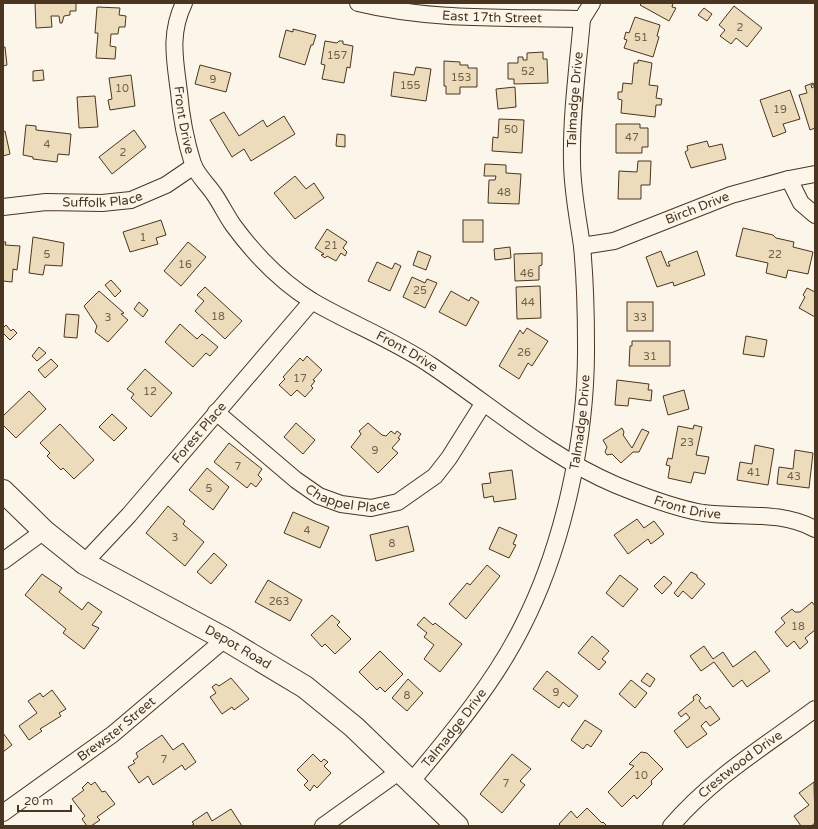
<svg xmlns="http://www.w3.org/2000/svg" width="818" height="829" font-family="'Varela Round',sans-serif">
	<style>
		.building { fill: #ecdcbc; stroke: #4a3520 }
		.lines { fill: none; stroke-linecap: round; stroke-linejoin: round }
		.street-casing { stroke: #4a3520; stroke-width: 18 }
		.secondary-casing { stroke: #4a3520; stroke-width: 24 }
		.street { stroke: #fbf6e9; stroke-width: 16 }
		.secondary { stroke: #fbf6e9; stroke-width: 22 }
		.labels { text-anchor: middle; dominant-baseline: central; stroke-width: 3; stroke-linejoin: round; paint-order: stroke }
		.number-label { font-size: 11px; fill: #725f47 }
		.street-label { font-size: 13px; fill: #4a3520; stroke: #fbf6e9 }
	</style>
	<rect width="100%" height="100%" fill="#fbf6e9"/>
	<g class="building">
		<polygon points="35,3 76,3 76,11 70,11 70,15 64,16 62,23 60,23 59,16 51,16 52,27 36,28"/>
		<polygon points="642,3 673,3 672,7 676,8 669,21 640,5"/>
		<polygon points="734,6 762,28 747,47 736,38 731,44 720,36 725,30 719,25"/>
		<polygon points="97,7 120,8 119,15 126,16 125,27 119,27 118,34 111,34 110,46 116,47 115,59 96,58 98,33 95,33"/>
		<polygon points="704,8 712,14 707,21 698,15"/>
		<polygon points="635,17 660,25 657,36 659,37 653,57 624,48 627,40 624,39 626,32 629,33"/>
		<polygon points="293,29 316,35 313,45 311,45 305,65 279,57 286,30 293,32"/>
		<polygon points="325,41 337,43 339,41 343,41 343,44 353,46 350,68 347,67 344,83 322,79 325,65 321,64"/>
		<polygon points="3,47 5,47 7,65 3,66"/>
		<polygon points="543,52 543,59 547,59 548,83 514,84 514,79 508,79 508,63 518,63 518,57 523,57 523,60 527,60 527,53"/>
		<polygon points="638,60 652,63 649,85 658,86 656,98 662,99 661,105 656,105 655,117 621,113 622,100 618,99 618,92 622,92 623,83 632,84 634,63 638,63"/>
		<polygon points="444,61 460,62 460,65 468,65 468,68 477,68 477,87 460,87 460,94 446,94 446,86 444,86"/>
		<polygon points="200,65 231,73 226,92 195,84"/>
		<polygon points="416,67 431,69 426,101 391,96 394,72 414,75"/>
		<polygon points="43,70 44,80 33,81 33,71"/>
		<polygon points="131,75 135,106 110,110 108,100 112,99 109,78"/>
		<polygon points="813,83 814,85 811,85 812,88 815,86 815,128 810,130 799,95 807,93 805,86"/>
		<polygon points="515,87 516,107 498,109 496,89"/>
		<polygon points="790,90 800,119 783,124 786,132 773,137 760,100"/>
		<polygon points="95,96 98,127 79,128 77,97"/>
		<polygon points="224,112 239,136 263,120 267,127 284,116 295,134 251,161 244,149 232,157 210,120"/>
		<polygon points="499,119 524,120 522,153 492,151 493,137 498,138"/>
		<polygon points="616,124 640,124 640,128 648,128 648,147 642,147 642,153 616,153"/>
		<polygon points="26,125 36,126 36,130 71,134 69,155 58,154 57,162 33,159 33,157 23,155"/>
		<polygon points="134,130 146,147 112,174 99,157"/>
		<polygon points="5,131 10,154 3,156 3,132"/>
		<polygon points="337,134 345,135 345,147 336,146"/>
		<polygon points="707,141 709,147 722,144 726,159 691,168 685,152 688,150 687,146"/>
		<polygon points="638,161 651,161 650,185 641,185 641,199 618,199 619,171 637,172"/>
		<polygon points="485,164 506,165 506,173 521,174 519,204 488,203 489,180 495,180 496,176 484,176"/>
		<polygon points="295,176 306,189 314,183 324,198 295,219 274,193"/>
		<polygon points="161,220 166,235 156,238 158,244 130,252 123,232"/>
		<rect x="463" y="220" width="20" height="22"/>
		<polygon points="743,228 773,235 776,238 794,242 793,247 813,252 808,274 788,270 786,278 766,273 768,263 736,256"/>
		<polygon points="327,229 347,242 343,248 347,252 345,256 341,253 336,261 327,256 325,258 321,255 324,254 315,248"/>
		<polygon points="33,237 64,243 62,266 45,265 43,275 29,273"/>
		<polygon points="3,242 6,242 5,245 20,246 17,270 13,269 12,282 3,281"/>
		<polygon points="188,242 206,257 181,286 164,271"/>
		<polygon points="510,247 511,258 495,260 494,249"/>
		<polygon points="418,251 431,256 426,270 413,265"/>
		<polygon points="661,251 667,266 670,266 668,262 697,251 705,275 674,286 673,282 657,287 646,257"/>
		<polygon points="542,253 542,265 539,266 539,280 515,281 514,254"/>
		<polygon points="377,262 392,269 395,263 401,266 390,291 368,281"/>
		<polygon points="412,277 425,283 427,279 437,283 425,308 403,297"/>
		<polygon points="111,280 121,291 115,297 105,285"/>
		<polygon points="540,286 541,318 517,319 516,287"/>
		<polygon points="205,287 242,321 225,339 195,311 204,301 197,295"/>
		<polygon points="807,288 815,292 815,317 799,308 805,297 803,295"/>
		<polygon points="99,291 124,313 121,314 128,320 108,342 95,332 97,326 84,306"/>
		<polygon points="451,291 469,301 471,297 479,302 466,326 439,312"/>
		<polygon points="139,302 148,310 143,317 134,309"/>
		<rect x="627" y="302" width="26" height="29"/>
		<polygon points="66,314 79,315 77,338 64,337"/>
		<polygon points="180,324 197,339 202,334 218,347 210,356 206,353 193,367 165,342"/>
		<polygon points="6,325 11,331 13,329 17,333 10,340 3,333 3,328"/>
		<polygon points="527,328 548,341 532,366 528,363 519,379 499,366 520,330 523,334"/>
		<polygon points="746,336 767,340 764,357 743,354"/>
		<polygon points="632,341 670,341 670,366 629,366 630,346 632,346"/>
		<polygon points="39,347 46,353 37,361 32,356"/>
		<polygon points="307,356 322,370 313,380 315,381 311,386 313,388 305,397 297,390 291,396 279,385 285,379 283,377 300,358 303,361"/>
		<polygon points="51,359 58,366 45,378 38,370"/>
		<polygon points="145,369 172,393 151,417 131,398 134,394 127,389"/>
		<polygon points="617,380 649,384 648,390 652,390 651,401 629,398 628,406 615,405"/>
		<polygon points="684,390 689,409 668,415 663,396"/>
		<polygon points="29,391 46,409 16,438 3,425 3,416"/>
		<polygon points="112,414 127,428 114,441 99,427"/>
		<polygon points="296,423 315,440 303,454 284,437"/>
		<polygon points="368,423 382,435 386,436 391,431 395,434 397,431 401,434 398,438 400,439 392,448 398,453 378,473 351,447 361,434 359,431"/>
		<polygon points="60,424 94,460 74,479 63,468 61,470 47,456 50,453 40,443"/>
		<polygon points="694,425 702,427 696,455 709,457 705,474 694,472 691,483 668,478 670,466 666,465 668,458 672,459 678,426 693,429"/>
		<polygon points="622,428 624,432 623,435 632,448 642,429 649,432 639,452 633,452 621,463 612,454 607,455 605,452 607,447 603,440"/>
		<polygon points="229,443 262,469 258,475 262,479 256,487 251,483 247,488 214,462"/>
		<polygon points="755,445 774,449 768,485 737,480 740,462 752,464"/>
		<polygon points="795,450 813,453 809,488 777,484 779,467 793,469"/>
		<polygon points="207,468 229,487 213,510 189,490"/>
		<polygon points="512,470 516,499 494,502 493,496 484,498 482,484 491,483 489,473"/>
		<polygon points="168,506 185,521 183,524 204,542 185,566 146,533"/>
		<polygon points="293,512 329,527 320,548 284,533"/>
		<polygon points="637,519 644,528 654,521 664,534 651,544 648,539 628,554 614,535"/>
		<polygon points="408,526 414,551 376,561 370,535"/>
		<polygon points="499,527 517,535 513,544 516,545 509,558 489,549"/>
		<polygon points="214,553 227,565 211,584 197,572"/>
		<polygon points="487,565 500,576 466,619 449,604 467,583 470,585"/>
		<polygon points="691,572 697,575 697,577 705,584 692,599 683,591 678,597 674,593"/>
		<polygon points="42,574 62,588 59,592 82,610 88,602 102,612 92,625 99,628 84,649 63,633 66,629 25,595"/>
		<polygon points="620,575 638,589 623,607 606,593"/>
		<polygon points="664,576 672,583 662,594 654,586"/>
		<polygon points="268,580 302,600 290,621 255,602"/>
		<polygon points="812,602 815,606 815,630 805,638 808,642 800,649 794,641 787,647 775,632 785,623 781,618 792,609 795,612 800,612"/>
		<polygon points="332,615 340,622 337,625 351,639 335,654 325,644 322,647 311,635"/>
		<polygon points="424,617 433,625 435,623 462,644 440,672 424,659 434,645 424,637 427,633 417,625"/>
		<polygon points="592,636 609,651 602,659 606,662 599,670 578,653"/>
		<polygon points="704,646 713,659 723,652 733,667 755,651 770,671 747,687 742,680 733,687 714,662 701,671 690,656"/>
		<polygon points="380,651 403,674 385,692 380,687 377,690 359,672"/>
		<polygon points="547,671 578,696 569,707 563,702 559,708 533,689"/>
		<polygon points="647,673 655,679 650,687 641,681"/>
		<polygon points="231,678 249,699 234,710 232,707 222,714 210,697 216,693 212,687 216,684 219,686"/>
		<polygon points="408,679 423,693 407,711 392,698"/>
		<polygon points="631,680 647,693 635,708 619,694"/>
		<polygon points="52,690 66,709 59,713 61,716 40,729 42,731 29,740 19,726 37,713 28,701 40,693 43,697"/>
		<polygon points="697,694 701,698 699,701 706,709 710,706 720,719 710,726 706,721 701,726 707,734 687,748 674,731 690,718 686,713 681,717 678,713 694,700 693,697"/>
		<polygon points="585,720 602,731 591,747 587,744 583,749 571,740"/>
		<polygon points="3,733 12,745 3,752"/>
		<polygon points="162,735 173,750 183,743 196,762 185,770 182,765 153,785 148,776 139,783 128,767 135,763 133,761 138,757 136,753"/>
		<polygon points="641,752 647,753 663,769 651,781 652,784 637,799 634,795 622,807 608,792 634,766 629,764"/>
		<polygon points="313,754 321,762 324,759 328,762 324,766 331,773 317,788 314,785 310,791 304,785 308,781 297,770"/>
		<polygon points="512,754 531,769 520,781 525,785 502,813 480,794"/>
		<polygon points="88,782 91,785 95,782 102,792 105,791 115,804 97,817 100,820 91,826 87,826 82,819 85,816 72,799 84,790 82,788"/>
		<polygon points="814,782 815,823 811,826 801,826 794,816 809,805 799,793"/>
		<polygon points="587,808 602,823 603,822 607,826 561,826 559,824 571,811 577,818"/>
		<polygon points="231,809 242,826 191,826 194,824 192,822 207,812 212,821"/>
	</g>
	<g class="lines">
		<defs>
			<g id="street">
				<path id="s1" d="M184,3C169,34 175,60 179,92C181,116 186,142 193,164C197,175 208,185 214,194C221,204 226,215 233,225C255,255 280,281 312,301C351,324 394,340 432,366C493,407 548,456 616,485C643,496 674,508 703,513C740,518 780,510 815,529"/>
				<path id="s2" d="M358,3C432,21 508,17 582,19L592,3"/>
				<polyline points="789,179 801,203 815,215"/>
				<path id="s3" d="M3,207L46,202L102,203L131,200L166,185L194,166"/>
				<path id="s4" d="M582,246L614,241L731,195L789,179L815,174"/>
				<path id="s5" d="M216,412L296,480L319,496L341,504L371,508L398,502L435,476L449,458L483,404"/>
				<polyline points="3,561 44,531"/>
				<path id="s6" d="M84,563L129,515L312,301"/>
				<path id="s7" d="M411,782C451,734 494,683 522,627C564,545 587,436 586,344C586,311 585,278 582,246C578,218 572,190 572,161C571,114 578,66 582,19"/>
				<path id="s8" d="M3,813L113,734L225,639"/>
				<polyline points="323,826 400,771"/>
				<path id="s9" d="M671,826C713,777 764,747 815,709"/>
			</g>
			<g id="secondary">
				<path id="s10" d="M3,491L44,531L84,563L225,639L305,687L354,727L457,826"/>
			</g>
		</defs>
		<use href="#street" class="street-casing"/>
		<use href="#secondary" class="secondary-casing"/>
		<use href="#street" class="street"/>
		<use href="#secondary" class="secondary"/>
	</g>
	<g class="labels">
		<g class="number-label">
			<text x="740" y="27">2</text>
			<text x="641" y="37">51</text>
			<text x="337" y="55">157</text>
			<text x="528" y="71">52</text>
			<text x="461" y="77">153</text>
			<text x="213" y="79">9</text>
			<text x="410" y="85">155</text>
			<text x="122" y="88">10</text>
			<text x="780" y="109">19</text>
			<text x="511" y="129">50</text>
			<text x="632" y="137">47</text>
			<text x="47" y="144">4</text>
			<text x="123" y="152">2</text>
			<text x="504" y="192">48</text>
			<text x="143" y="237">1</text>
			<text x="331" y="245">21</text>
			<text x="47" y="254">5</text>
			<text x="775" y="254">22</text>
			<text x="185" y="264">16</text>
			<text x="527" y="273">46</text>
			<text x="420" y="290">25</text>
			<text x="528" y="302">44</text>
			<text x="218" y="316">18</text>
			<text x="108" y="317">3</text>
			<text x="640" y="317">33</text>
			<text x="524" y="352">26</text>
			<text x="650" y="356">31</text>
			<text x="300" y="378">17</text>
			<text x="150" y="391">12</text>
			<text x="687" y="442">23</text>
			<text x="375" y="450">9</text>
			<text x="238" y="466">7</text>
			<text x="754" y="472">41</text>
			<text x="794" y="476">43</text>
			<text x="209" y="488">5</text>
			<text x="307" y="530">4</text>
			<text x="175" y="537">3</text>
			<text x="392" y="543">8</text>
			<text x="279" y="601">263</text>
			<text x="798" y="626">18</text>
			<text x="556" y="692">9</text>
			<text x="407" y="695">8</text>
			<text x="164" y="759">7</text>
			<text x="641" y="775">10</text>
			<text x="506" y="783">7</text>
		</g>
		<g class="street-label">
			<text stroke="none"><textPath href="#s2" startOffset="135">East 17th Street</textPath></text>
			<text stroke="none"><textPath href="#s7" startOffset="729">Talmadge Drive</textPath></text>
			<text stroke="none"><textPath href="#s1" startOffset="119">Front Drive</textPath></text>
			<text stroke="none"><textPath href="#s3" startOffset="100">Suffolk Place</textPath></text>
			<text stroke="none"><textPath href="#s4" startOffset="122">Birch Drive</textPath></text>
			<text stroke="none"><textPath href="#s1" startOffset="455">Front Drive</textPath></text>
			<text stroke="none"><textPath href="#s7" startOffset="405">Talmadge Drive</textPath></text>
			<text stroke="none"><textPath href="#s6" startOffset="174">Forest Place</textPath></text>
			<text stroke="none"><textPath href="#s5" startOffset="162">Chappel Place</textPath></text>
			<text stroke="none"><textPath href="#s1" startOffset="779">Front Drive</textPath></text>
			<text stroke="none"><textPath href="#s10" startOffset="284">Depot Road</textPath></text>
			<text stroke="none"><textPath href="#s7" startOffset="69">Talmadge Drive</textPath></text>
			<text stroke="none"><textPath href="#s8" startOffset="141">Brewster Street</textPath></text>
			<text stroke="none"><textPath href="#s9" startOffset="93">Crestwood Drive</textPath></text>
		</g>
	</g>
	<rect width="818" height="829" fill="none" stroke="#4a3520" stroke-width="8"/>
	<path d="M18 805v6h53v-6" fill="none" stroke="#4a3520" stroke-width="2"/>
	<text x="24" y="805" font-size="12" fill="#4a3520" stroke="#fbf6e9" stroke-width="3" paint-order="stroke">20 m</text>
</svg>
